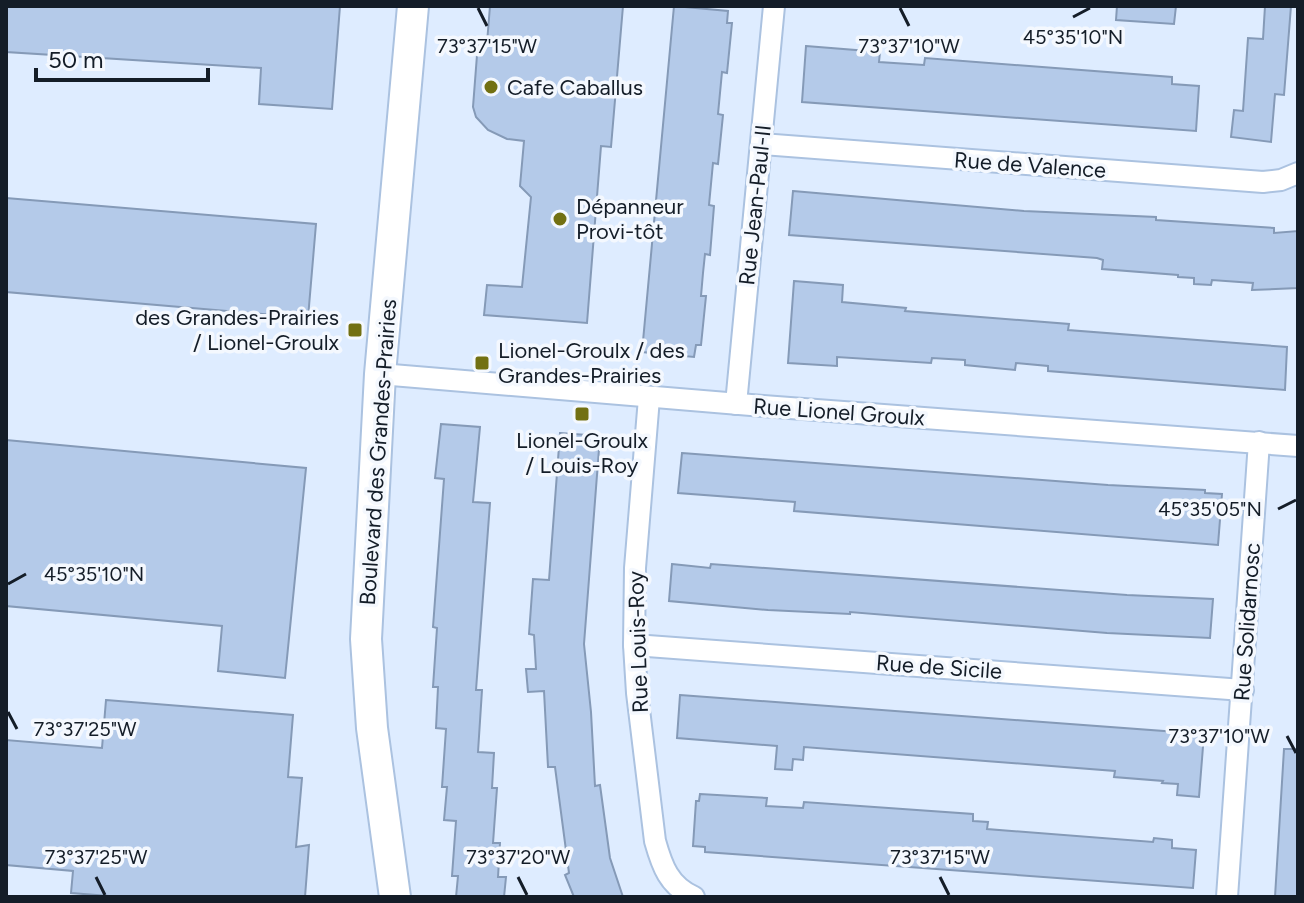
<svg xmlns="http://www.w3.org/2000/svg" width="1304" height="903" font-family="Figtree,sans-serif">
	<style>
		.building { fill: #b4cae9; stroke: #859ab7; stroke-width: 2 }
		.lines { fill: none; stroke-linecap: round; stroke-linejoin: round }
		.street-casing { stroke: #abc2e0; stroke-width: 24 }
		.secondary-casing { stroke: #abc2e0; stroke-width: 34 }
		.street { stroke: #fff; stroke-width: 20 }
		.secondary { stroke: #fff; stroke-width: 30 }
		.ticks { fill: none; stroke: #141d28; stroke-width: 3 }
		.poi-dot { fill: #727012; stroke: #f4f8fe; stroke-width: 3 }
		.labels { text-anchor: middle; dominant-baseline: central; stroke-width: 7; stroke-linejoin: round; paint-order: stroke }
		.poi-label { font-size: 22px; fill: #141d28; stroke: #f4f8fe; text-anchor: start }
		.street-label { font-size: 22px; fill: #141d28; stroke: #f4f8fe }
		.ticks-label { font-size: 20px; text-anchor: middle; fill: #141d28; stroke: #f4f8fe; stroke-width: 7; stroke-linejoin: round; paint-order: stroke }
	</style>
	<rect width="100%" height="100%" fill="#deecff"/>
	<g class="building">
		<polygon points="6,6 340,6 332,109 259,104 261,68 6,52"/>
		<polygon points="490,6 623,6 611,147 601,146 587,323 484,315 487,285 522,287 531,197 520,186 524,141 507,139 488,130 476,117 473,107 478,42 487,43"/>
		<polygon points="674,6 728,11 727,23 732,23 727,73 722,72 718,114 723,115 718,164 713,163 709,205 714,206 710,255 705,254 703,273 701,296 706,296 701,345 696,345 694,357 642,352"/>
		<polygon points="1117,6 1176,6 1174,24 1116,20"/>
		<polygon points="1265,6 1291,6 1284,95 1275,94 1271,142 1231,137 1234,110 1243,111 1248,38 1263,39"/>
		<polygon points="806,46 880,52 879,62 924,65 925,58 1172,77 1172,84 1199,86 1196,131 802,102"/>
		<polygon points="793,191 1024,211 1156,217 1156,220 1274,228 1274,233 1298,231 1298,288 1252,290 1253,283 1212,280 1211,285 1194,284 1194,278 1178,277 1178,275 1102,269 1103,260 1097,258 789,235"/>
		<polygon points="6,198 316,224 308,318 6,292"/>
		<polygon points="794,281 843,285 842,302 906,308 905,311 1069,324 1068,330 1287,347 1285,390 1048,371 1048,366 1016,363 1015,370 965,365 965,360 932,358 931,363 837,357 837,366 788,363"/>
		<polygon points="441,424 480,427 473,502 490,503 476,690 482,690 478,752 494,753 492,788 497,788 493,843 500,843 498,877 506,877 504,897 456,897 458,876 452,876 456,821 444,820 447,787 442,787 446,729 436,728 438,687 433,687 437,628 433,627 444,479 435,478"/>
		<polygon points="560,433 600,436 584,644 591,712 595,786 600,785 610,858 623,897 574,897 565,875 569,873 555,767 548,767 544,691 528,692 526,669 536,669 534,635 529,634 533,579 549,580"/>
		<polygon points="6,440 306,468 285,678 218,671 222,626 6,606"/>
		<polygon points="682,453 1108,485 1205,490 1205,493 1222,494 1218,545 794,511 795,502 678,493"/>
		<polygon points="672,564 710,568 711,564 1127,595 1213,599 1210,638 1107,633 850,612 850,614 768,610 669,601"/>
		<polygon points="680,695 1204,734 1199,797 1177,795 1178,784 1162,783 1163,781 1114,777 1115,771 804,747 803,760 793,759 792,770 775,769 777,746 677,738"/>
		<polygon points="106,700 293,715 288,777 302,778 296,847 309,845 305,897 122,897 71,893 73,871 6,865 6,740 102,748"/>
		<polygon points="1284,749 1298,749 1298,897 1275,897"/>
		<polygon points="700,794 767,798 766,806 803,808 804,802 973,814 973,821 988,822 987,829 1153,842 1154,838 1172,840 1172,848 1196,850 1193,888 705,852 705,847 693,846 696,801 699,801"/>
	</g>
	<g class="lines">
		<defs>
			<g id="street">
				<polyline points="761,144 1263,182 1281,180 1298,173"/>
				<polyline points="380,374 763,406 1298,446"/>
				<path d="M649,398L635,568L634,645L637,693L655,841C662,866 669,886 694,897"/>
				<polyline points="736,404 774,6"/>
				<polyline points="634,645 1243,690"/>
				<polyline points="1227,897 1259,442"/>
			</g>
			<polyline id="secondary" points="395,897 372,728 366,639 380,374 413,6"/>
		</defs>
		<use href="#street" class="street-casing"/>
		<use href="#secondary" class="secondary-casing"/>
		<use href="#street" class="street"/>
		<use href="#secondary" class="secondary"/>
	</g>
	<path class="ticks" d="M478,8L487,26M900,8L909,26M1073,17L1090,8M1278,509L1296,500M8,584L26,574M8,712L17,729M1287,736L1296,753M96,877L105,895M518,877L527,895M940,877L949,895"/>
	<g class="poi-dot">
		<circle cx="491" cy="87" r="8"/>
		<circle cx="560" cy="219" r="8"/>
		<rect x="347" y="322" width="16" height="16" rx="4"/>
		<rect x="474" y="355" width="16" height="16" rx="4"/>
		<rect x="574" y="406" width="16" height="16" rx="4"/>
	</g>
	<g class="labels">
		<g class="poi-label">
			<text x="507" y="87">Cafe Caballus</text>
			<text x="576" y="206">Dépanneur<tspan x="576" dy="25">Provi-tôt</tspan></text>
			<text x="339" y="317" text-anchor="end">des Grandes-Prairies<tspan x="339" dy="25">/ Lionel-Groulx</tspan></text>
			<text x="498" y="350">Lionel-Groulx / des<tspan x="498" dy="25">Grandes-Prairies</tspan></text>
			<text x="582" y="440" text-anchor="middle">Lionel-Groulx<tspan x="582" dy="25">/ Louis-Roy</tspan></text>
		</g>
		<g class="street-label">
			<text transform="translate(1030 165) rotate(4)">Rue de Valence</text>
			<text transform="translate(755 205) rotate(-84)">Rue Jean-Paul-II</text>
			<text transform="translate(839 412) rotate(4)">Rue Lionel Groulx</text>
			<text transform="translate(378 452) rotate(-86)">Boulevard des Grandes-Prairies</text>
			<text transform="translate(1247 622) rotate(-86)">Rue Solidarnosc</text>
			<text transform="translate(638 642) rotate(-92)">Rue Louis-Roy</text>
			<text transform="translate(939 667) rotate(4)">Rue de Sicile</text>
		</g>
	</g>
	<g class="ticks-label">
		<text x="1073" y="44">45°35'10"N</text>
		<text x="487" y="53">73°37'15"W</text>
		<text x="909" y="53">73°37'10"W</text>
		<text x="1210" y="516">45°35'05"N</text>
		<text x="94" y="581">45°35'10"N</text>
		<text x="85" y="736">73°37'25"W</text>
		<text x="1219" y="743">73°37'10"W</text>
		<text x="96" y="864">73°37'25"W</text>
		<text x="518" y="864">73°37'20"W</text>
		<text x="940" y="864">73°37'15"W</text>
	</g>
	<rect width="1304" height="903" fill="none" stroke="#141d28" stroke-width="16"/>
	<path d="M36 68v12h172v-12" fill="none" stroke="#141d28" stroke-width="4"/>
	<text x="48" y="68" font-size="24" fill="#141d28" stroke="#f4f8fe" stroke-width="6" paint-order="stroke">50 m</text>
</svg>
